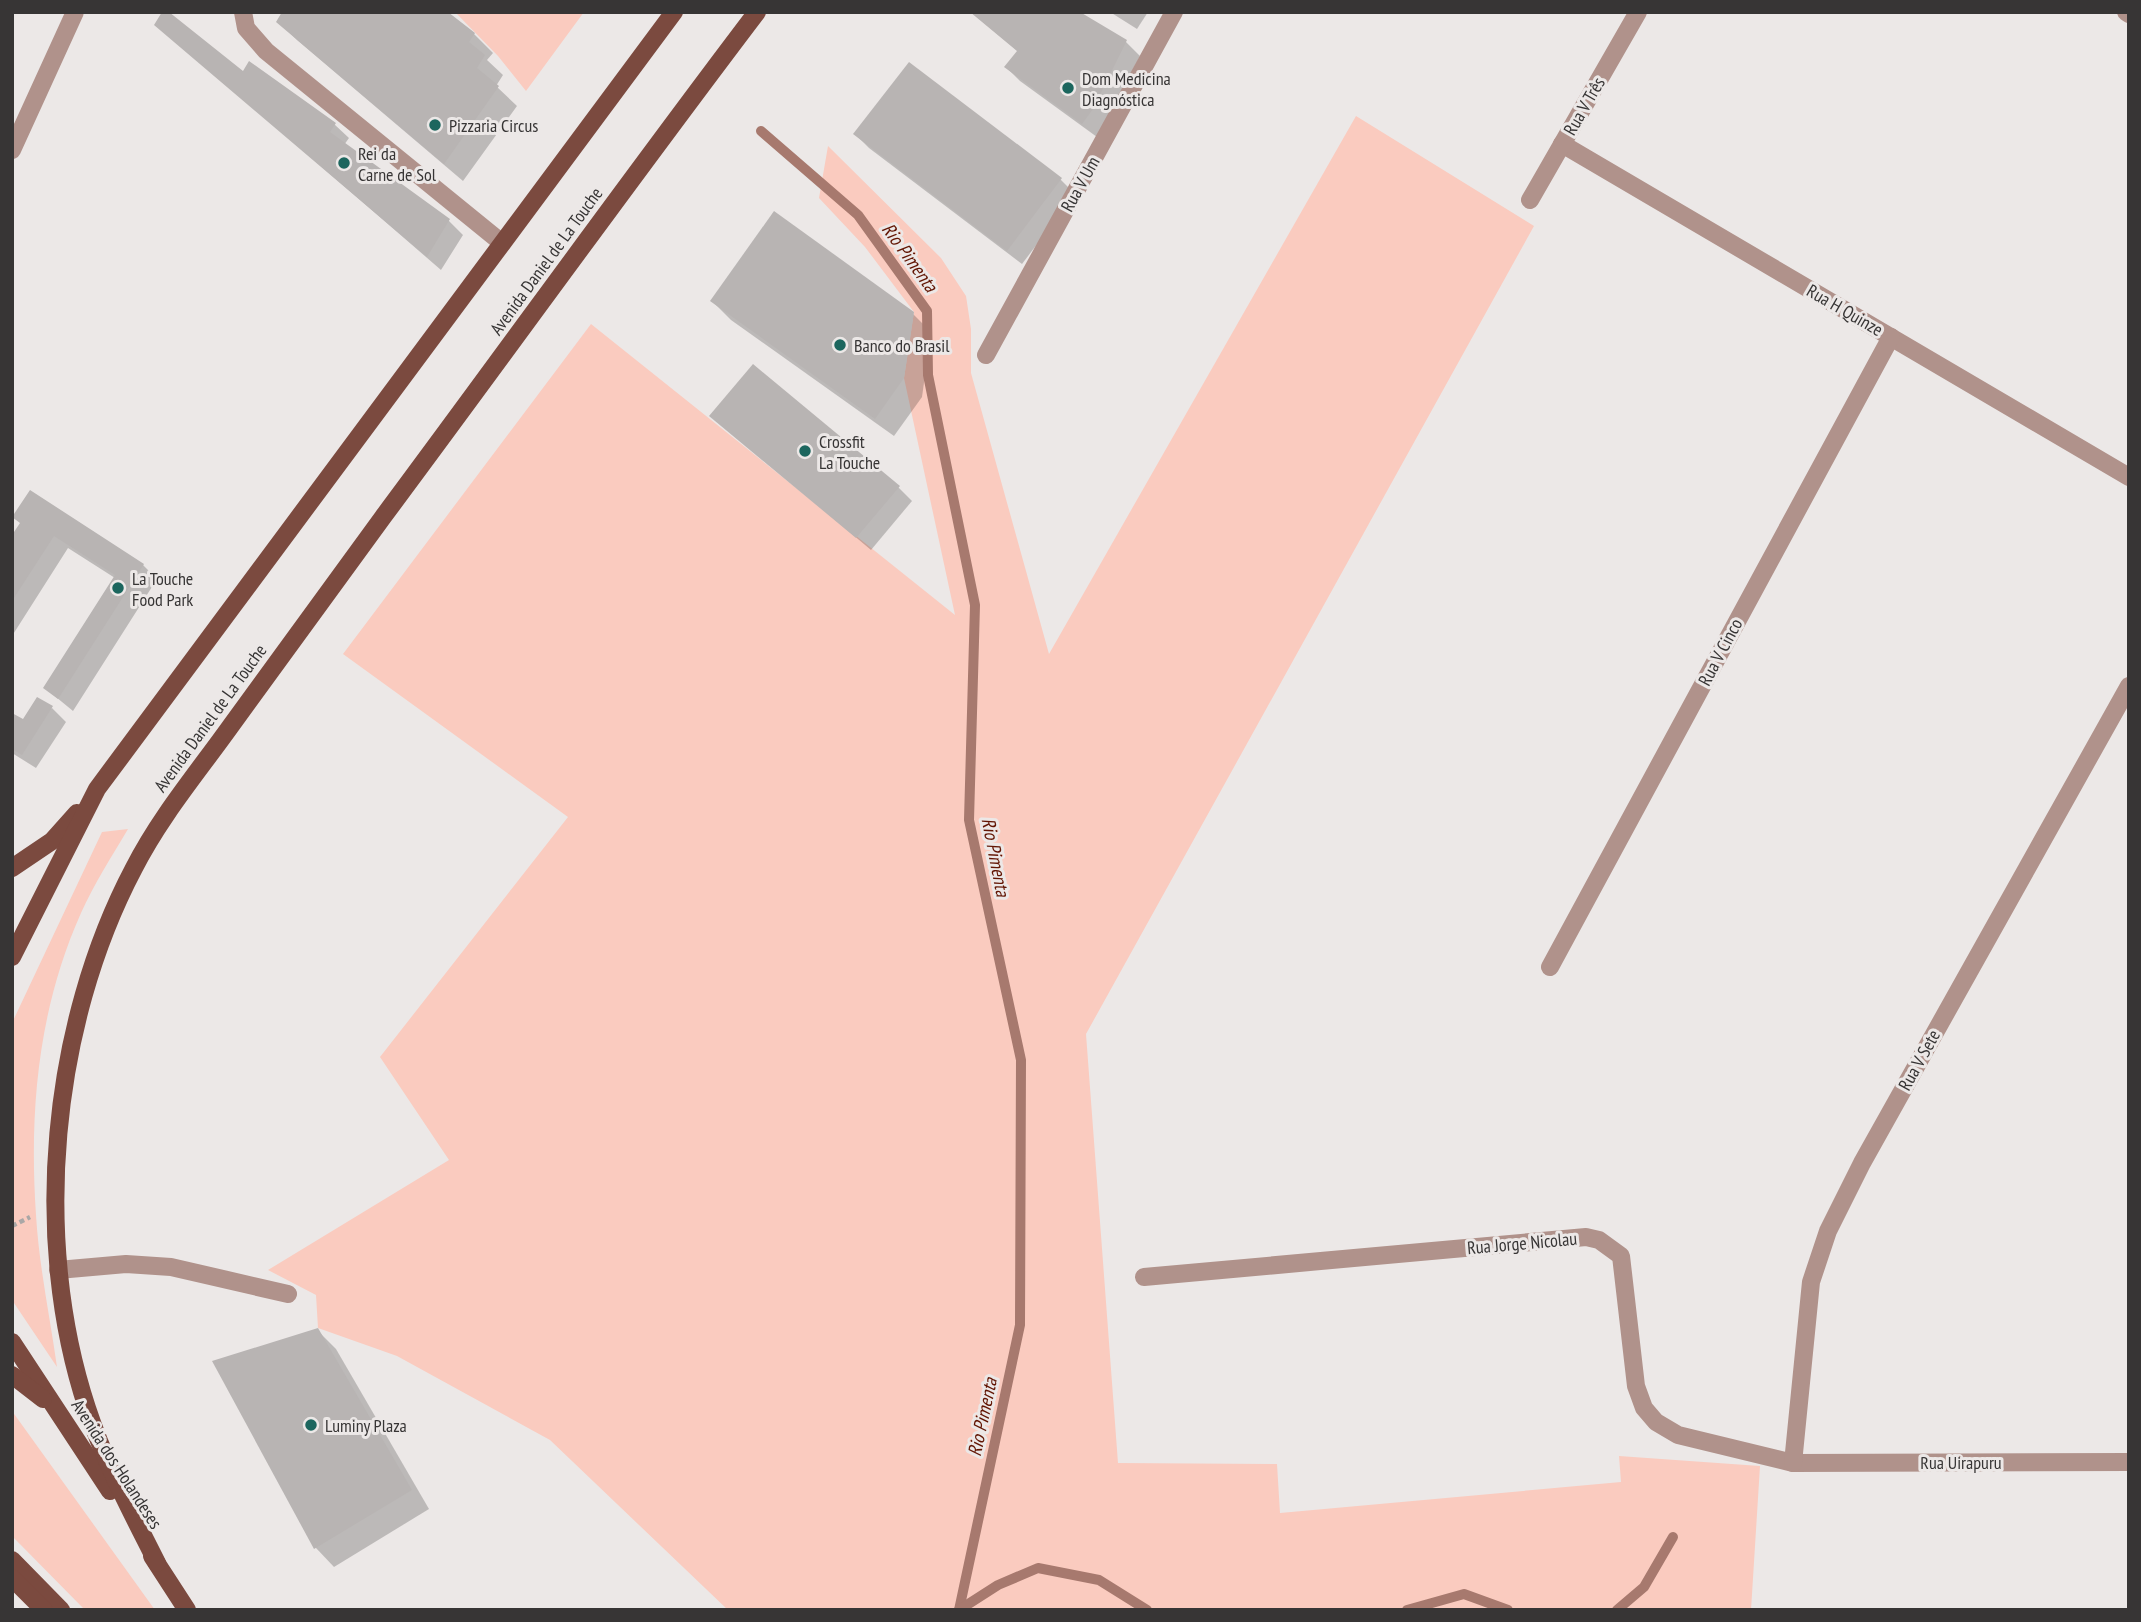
<svg xmlns="http://www.w3.org/2000/svg" width="2141" height="1622" font-family="'PT Sans Narrow',sans-serif">
	<style>
		.green { fill: #facbbf }
		.shadow { fill: #0003 }
		.lines { fill: none; stroke-linecap: round; stroke-linejoin: round }
		.stream { stroke: #a7796e; stroke-width: 10 }
		.building { fill: #b8b4b3 }
		.path { stroke: #aaa7a6; stroke-width: 4.5; stroke-dasharray: 5 3.5; stroke-linecap: butt }
		.minor { stroke: #b0928b; stroke-width: 18 }
		.major { stroke: #7b4a3f; stroke-width: 18 }
		.poi-dot { fill: #1c665e; stroke: #ece8e7; stroke-width: 2.5 }
		.labels { text-anchor: middle; dominant-baseline: central; stroke-width: 6; stroke-linejoin: round; paint-order: stroke }
		.poi-label { font-size: 18px; fill: #373535; stroke: #ece8e7; text-anchor: start }
		.street-label { font-size: 18px; fill: #373535; stroke: #ece8e7 }
		.water-label { font-size: 19px; font-style: italic; fill: #621503; stroke: #ece8e7 }
	</style>
	<rect width="100%" height="100%" fill="#ece8e7"/>
	<g class="green">
		<polygon points="455,12 584,12 526,91 498,56"/>
		<polygon points="1356,116 1534,226 1086,1034 1118,1463 1277,1464 1280,1513 1621,1482 1619,1456 1760,1466 1751,1610 728,1610 550,1440 397,1356 318,1328 316,1295 268,1270 449,1160 380,1057 568,817 343,654 591,324 955,615 904,378 914,312 865,247 819,198 828,146 941,258 966,296 971,329 971,373 1049,654"/>
		<path d="M128,829C112,856 94,884 81,913C38,1009 29,1111 36,1215C39,1266 50,1317 57,1367L12,1300V1023L102,832Z"/>
		<polygon points="12,1411 155,1610 85,1610 12,1536"/>
	</g>
	<g class="shadow">
		<polygon points="971,12 1126,42 1140,56 1097,137 1020,81 1006,67 1019,52"/>
		<polygon points="1110,12 1148,12 1137,29"/>
		<polygon points="278,21 474,34 493,53 487,60 503,75 496,86 517,106 463,181 297,40"/>
		<polygon points="909,64 1061,180 1075,194 1022,264 869,148 855,134"/>
		<polygon points="243,74 334,124 349,138 344,145 449,221 463,235 441,270 248,103"/>
		<polygon points="712,301 912,313 931,332 922,397 894,436 731,320"/>
		<polygon points="712,416 898,487 912,501 871,550"/>
		<polygon points="21,524 143,565 157,579 73,711 45,688 115,578 68,548 12,636 12,538"/>
		<polygon points="52,708 66,722 36,768 12,753 12,715 23,722"/>
		<polygon points="317,1330 336,1349 429,1509 334,1567 316,1548 214,1362"/>
	</g>
	<g class="lines">
		<g class="stream">
			<polyline points="761,131 858,215 927,311 928,375 975,605 969,820 1021,1060 1020,1325 959,1610"/>
			<polyline points="959,1610 998,1585 1038,1568 1099,1580 1147,1610"/>
			<polyline points="1407,1610 1464,1594 1508,1610"/>
			<polyline points="1617,1610 1644,1587 1673,1537"/>
		</g>
	</g>
	<g class="building">
		<polygon points="162,12 169,12 243,71 249,61 336,123 330,132 450,219 427,257 154,25"/>
		<polygon points="282,12 448,12 475,33 469,42 485,55 477,68 499,86 444,164 276,22"/>
		<polygon points="970,12 1080,12 1127,40 1093,109 1082,124 1004,67 1017,51"/>
		<polygon points="909,62 1062,178 1007,251 853,134"/>
		<polygon points="774,211 914,312 904,378 875,419 710,301"/>
		<polygon points="753,364 900,486 856,538 709,416"/>
		<polygon points="30,490 144,564 58,699 43,688 115,575 54,536 12,601 12,535 20,523 12,517"/>
		<polygon points="37,697 53,706 22,755 12,749 12,713 23,719"/>
		<polygon points="318,1328 412,1490 314,1549 212,1361"/>
	</g>
	<g class="lines">
		<polyline class="path" points="12,1226 30,1217"/>
		<g class="minor">
			<polyline points="243,12 246,28 266,51 502,243"/>
			<polyline points="2126,12 2129,14"/>
			<polyline points="1562,144 2129,477"/>
			<polyline points="12,150 75,12"/>
			<polyline points="1530,200 1638,12"/>
			<polyline points="986,355 1174,12"/>
			<polyline points="1550,967 1891,337"/>
			<polyline points="58,1270 126,1264 171,1267 288,1294"/>
			<polyline points="1144,1277 1586,1237 1599,1240 1621,1256 1636,1386 1644,1408 1656,1422 1678,1435 1793,1463 2129,1462"/>
			<polyline points="1793,1463 1811,1282 1828,1231 1862,1163 2129,686"/>
		</g>
		<g class="major">
			<polyline points="12,868 52,841 77,813"/>
			<polyline points="12,957 97,789 674,12"/>
			<polyline points="12,1342 110,1491"/>
			<polyline points="12,1375 43,1399"/>
			<polyline points="152,1556 187,1610"/>
			<polyline points="12,1560 61,1610"/>
			<path d="M157,1563C132,1513 105,1463 87,1408C31,1239 51,1025 134,868C160,817 197,773 230,727C281,657 332,587 383,517C508,349 630,179 757,12"/>
			<polyline points="12,1578 44,1610"/>
		</g>
	</g>
	<g class="poi-dot">
		<circle cx="1068" cy="88" r="7"/>
		<circle cx="435" cy="125" r="7"/>
		<circle cx="344" cy="163" r="7"/>
		<circle cx="840" cy="345" r="7"/>
		<circle cx="805" cy="451" r="7"/>
		<circle cx="118" cy="588" r="7"/>
		<circle cx="311" cy="1425" r="7"/>
	</g>
	<g class="labels">
		<g class="poi-label">
			<text x="1082" y="78">Dom Medicina<tspan x="1082" dy="21">Diagnóstica</tspan></text>
			<text x="449" y="125">Pizzaria Circus</text>
			<text x="358" y="153">Rei da<tspan x="358" dy="21">Carne de Sol</tspan></text>
			<text x="854" y="345">Banco do Brasil</text>
			<text x="819" y="441">Crossfit<tspan x="819" dy="21">La Touche</tspan></text>
			<text x="132" y="578">La Touche<tspan x="132" dy="21">Food Park</tspan></text>
			<text x="325" y="1425">Luminy Plaza</text>
		</g>
		<g class="street-label">
			<text transform="translate(1584 106) rotate(-60)">Rua V Três</text>
			<text transform="translate(1080 184) rotate(-61)">Rua V Um</text>
			<text transform="translate(546 261) rotate(-54)">Avenida Daniel de La Touche</text>
			<text transform="translate(1845 310) rotate(30)">Rua H Quinze</text>
			<text transform="translate(1720 652) rotate(-62)">Rua V Cinco</text>
			<text transform="translate(210 718) rotate(-54)">Avenida Daniel de La Touche</text>
			<text transform="translate(1919 1060) rotate(-61)">Rua V Sete</text>
			<text transform="translate(1522 1243) rotate(-5)">Rua Jorge Nicolau</text>
			<text x="1961" y="1462">Rua Uirapuru</text>
			<text transform="translate(117 1464) rotate(57)">Avenida dos Holandeses</text>
		</g>
		<g class="water-label">
			<text transform="translate(910 257) rotate(54)">Rio Pimenta</text>
			<text transform="translate(996 857) rotate(79)">Rio Pimenta</text>
			<text transform="translate(982 1417) rotate(-78)">Rio Pimenta</text>
		</g>
	</g>
	<rect width="2141" height="1622" fill="none" stroke="#373535" stroke-width="28"/>
</svg>
